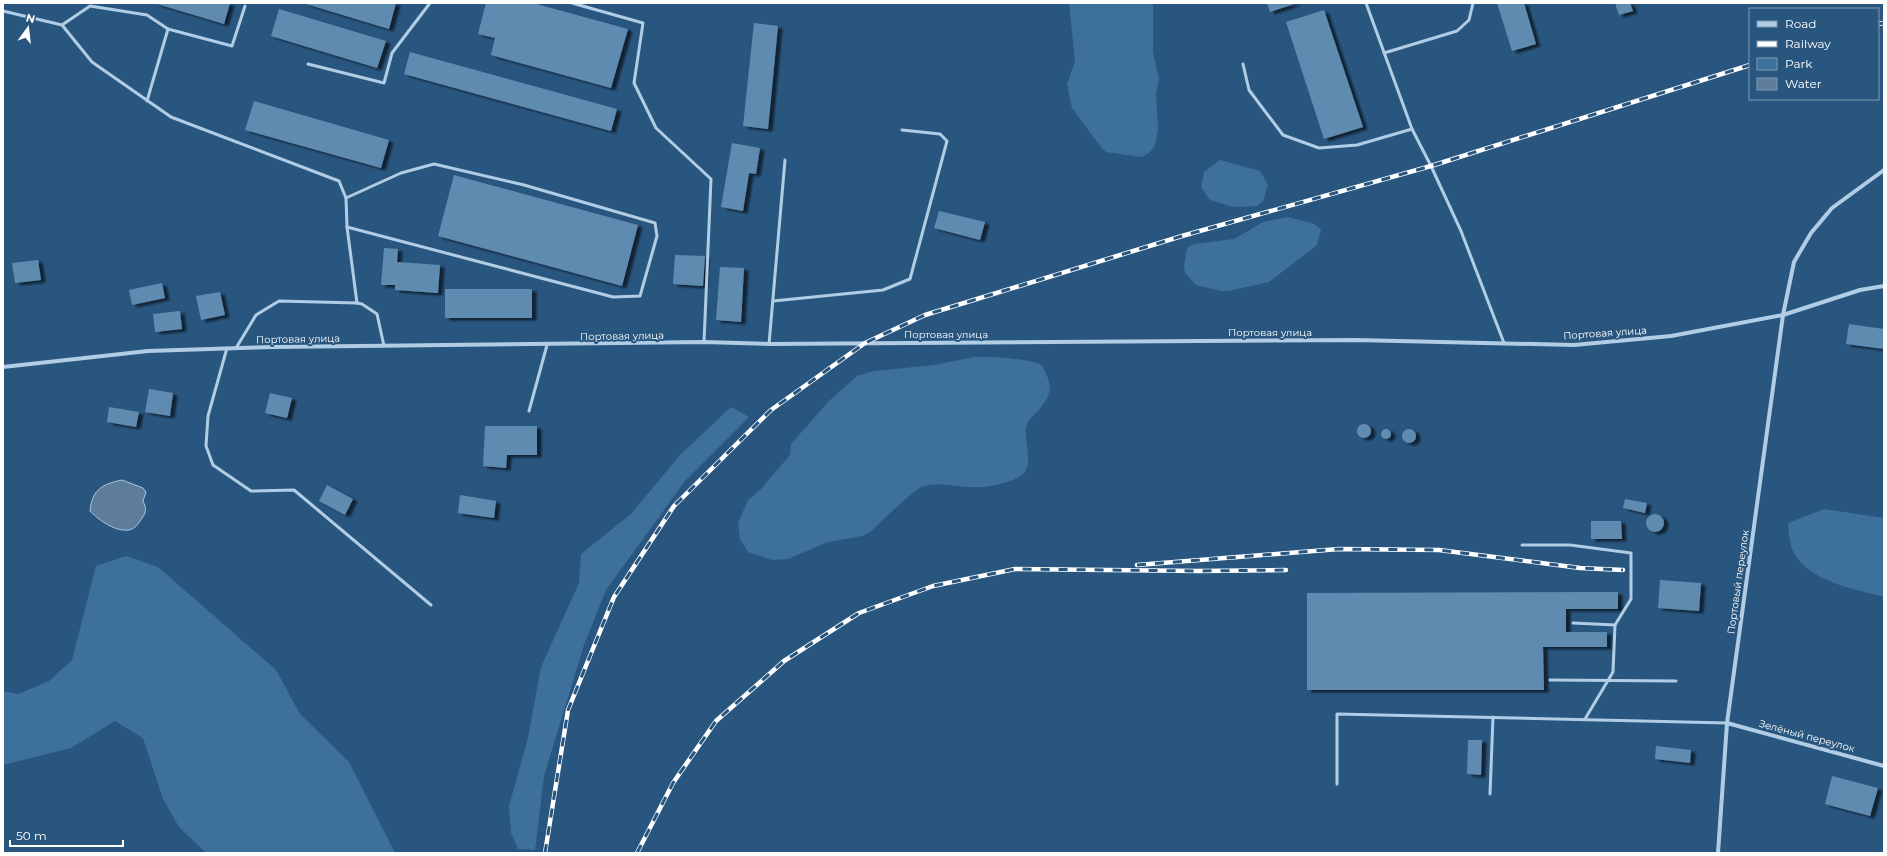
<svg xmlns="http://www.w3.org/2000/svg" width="1887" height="856" font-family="Montserrat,sans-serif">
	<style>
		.green { fill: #3e709c }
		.water { fill: #5e7d9a; stroke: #a5c8e5 }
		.building { fill: #618bb0; filter: url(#shadow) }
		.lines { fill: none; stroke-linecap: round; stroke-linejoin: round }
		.service { stroke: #b0cde5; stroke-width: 3 }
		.minor { stroke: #b0cde5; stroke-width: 4 }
		.rail-casing { stroke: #fff; stroke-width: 4.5 }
		.rail { stroke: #29567f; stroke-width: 3; stroke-dasharray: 9; stroke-linecap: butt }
		.labels { text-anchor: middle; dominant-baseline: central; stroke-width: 4; stroke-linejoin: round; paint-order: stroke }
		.street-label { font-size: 10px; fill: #fff; stroke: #29567f }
	</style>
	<defs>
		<filter id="shadow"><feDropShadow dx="4.5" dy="2.5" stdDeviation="1" flood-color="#0009"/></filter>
	</defs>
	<rect width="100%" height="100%" fill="#29567f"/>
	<g class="green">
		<polygon points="1069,3 1153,3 1153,52 1159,79 1156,95 1158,130 1155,145 1150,152 1142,157 1106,152 1100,146 1072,108 1067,84 1075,61"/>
		<polygon points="1220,160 1260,171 1268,185 1263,201 1257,206 1233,207 1210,200 1201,187 1204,172"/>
		<polygon points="1288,217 1314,224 1321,229 1317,245 1269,282 1229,291 1221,291 1196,285 1185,273 1184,266 1187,248 1194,244 1234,239 1263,222"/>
		<path d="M975,357C998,357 1019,357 1042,365C1052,385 1054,392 1038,411C1035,414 1030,418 1028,422C1021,437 1033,454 1026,470C1021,481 991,487 979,487C961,489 941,480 922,487C914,489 879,524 870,532L862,536L828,542L788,559L772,560L748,552L740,539L738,523L748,500L761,489L790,455L791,444L829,401L857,376L874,371L934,365Z"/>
		<polygon points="731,407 749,417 685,481 606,590 584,645 544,776 535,850 518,849 511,833 509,806 528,738 541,667 579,583 581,554 631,514 680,455"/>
		<path d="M1824,509L1884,518V597C1855,589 1810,582 1794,553C1789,545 1789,532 1788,523Z"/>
		<polygon points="126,556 158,567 276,670 300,714 349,762 395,853 206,853 179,827 163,799 143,738 115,721 71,748 3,765 3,691 18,694 49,681 72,660 96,566"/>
	</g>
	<path class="water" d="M122,480L143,488L146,492L143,501C146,507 147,512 142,518C139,523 135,529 129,530C115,532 99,520 90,511C92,489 103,484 122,480Z"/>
	<g class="building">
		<polygon points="154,3 230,3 224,24"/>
		<polygon points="303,3 396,3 389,29"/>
		<polygon points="486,3 533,3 628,29 611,88 491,55 495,38 478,34"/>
		<polygon points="1267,3 1297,3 1270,12"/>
		<polygon points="1497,3 1524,3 1536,44 1512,51"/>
		<polygon points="1615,3 1630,3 1633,11 1619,15"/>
		<polygon points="279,9 386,41 377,68 271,36"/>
		<polygon points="1324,10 1363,127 1324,139 1286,22"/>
		<polygon points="754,23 778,26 768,129 743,126"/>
		<polygon points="410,52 617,109 611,131 404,74"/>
		<polygon points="254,101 389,140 381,168 245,130"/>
		<polygon points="732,143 760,148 756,174 749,173 743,211 721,207"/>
		<polygon points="454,175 638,225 622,286 438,236"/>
		<polygon points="939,211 985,222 980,240 934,228"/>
		<polygon points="384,248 398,249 397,262 440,265 438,293 395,290 395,285 381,285"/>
		<polygon points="675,255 705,256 703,286 673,284"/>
		<polygon points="38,260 41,280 15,283 12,263"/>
		<polygon points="720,267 744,268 741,322 716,320"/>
		<polygon points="162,283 165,298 132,305 129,290"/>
		<rect x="445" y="289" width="87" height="29"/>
		<polygon points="220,292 225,315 201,320 196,296"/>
		<polygon points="180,311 182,329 155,332 153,314"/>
		<polygon points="1849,324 1884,329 1884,349 1846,344"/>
		<polygon points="149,389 173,393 170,416 145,412"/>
		<polygon points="270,393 292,398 287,418 265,413"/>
		<polygon points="109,407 139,412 136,427 107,422"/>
		<circle cx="1364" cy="431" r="7"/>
		<polygon points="485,426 537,426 537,455 507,455 506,468 483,466"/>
		<circle cx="1386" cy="434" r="5"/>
		<circle cx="1409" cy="436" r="7"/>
		<polygon points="327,485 353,499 345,515 319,501"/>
		<polygon points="460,495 496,501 494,518 458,513"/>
		<polygon points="1625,499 1647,503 1645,513 1623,508"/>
		<circle cx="1655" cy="523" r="9"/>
		<polygon points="1591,521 1621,521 1622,539 1591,539"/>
		<polygon points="1660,580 1701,583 1699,611 1658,608"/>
		<polygon points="1618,592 1618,609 1566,609 1566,632 1607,632 1607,647 1543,647 1544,690 1307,690 1307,593"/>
		<polygon points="1468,740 1482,740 1481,775 1467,774"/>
		<polygon points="1656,746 1691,750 1690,763 1655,759"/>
		<polygon points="1832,776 1878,788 1870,816 1825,804"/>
	</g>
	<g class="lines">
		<g class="service">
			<polyline points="572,3 643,23 634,83 656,128 711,179 704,342"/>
			<polyline points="1366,3 1412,129 1431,166 1461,231 1504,343"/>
			<polyline points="3,11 62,25 92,62 171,117 339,181 346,198 347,227 357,303"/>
			<polyline points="62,25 90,6 147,15 168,29 147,101"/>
			<polyline points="168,29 232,46 245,6"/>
			<polyline points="1384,53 1457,31 1469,20 1473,3"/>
			<polyline points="308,64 384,83 392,53 430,3"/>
			<polyline points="1243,64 1249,90 1283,135 1319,148 1357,145 1412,129"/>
			<polyline points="346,198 401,173 434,164 524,185 655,223 657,236 640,296 613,297 347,227"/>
			<polyline points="773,301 883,290 910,279 947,141 940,134 902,130"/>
			<polyline points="769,344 785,160"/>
			<polyline points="227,348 208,416 206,446 213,465 251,491 294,490 431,605"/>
			<polyline points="236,348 256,315 279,301 357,303 362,304 377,314 384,346"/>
			<polyline points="529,411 547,345"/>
			<polyline points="1522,545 1570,545 1631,553 1631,599 1615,625 1613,672 1585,719"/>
			<polyline points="1573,623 1615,625"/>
			<polyline points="1550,680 1676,681"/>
			<polyline points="1337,784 1337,714 1727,723"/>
			<polyline points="1490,794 1493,717"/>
		</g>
		<g class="minor">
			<polyline points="3,367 148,351 273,347 704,342 769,344 1356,340 1574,345 1671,336 1783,315 1860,290 1884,286"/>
			<polyline points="1727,723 1884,766"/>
			<polyline points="1718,853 1727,723 1783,315 1794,262 1811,233 1832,208 1884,170"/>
		</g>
		<defs>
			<g id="rail">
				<polyline points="1878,24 1884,23"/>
				<polyline points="1137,565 1339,549 1439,550 1580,568 1623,570"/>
				<polyline points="545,853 568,710 614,597 674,506 771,410 865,343 925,315 1182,236 1431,166 1750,65"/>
				<polyline points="637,853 673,783 716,721 784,661 859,613 933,586 1015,569 1199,571 1286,570"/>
			</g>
		</defs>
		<use href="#rail" class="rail-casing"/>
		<use href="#rail" class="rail"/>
	</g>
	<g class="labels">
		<g class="street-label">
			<text x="1270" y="332">Портовая улица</text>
			<text transform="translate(1605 333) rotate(-4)">Портовая улица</text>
			<text x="946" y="334">Портовая улица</text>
			<text transform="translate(622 336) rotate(-1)">Портовая улица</text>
			<text transform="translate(298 339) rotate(-1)">Портовая улица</text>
			<text transform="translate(1738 582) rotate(-82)">Портовый переулок</text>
			<text transform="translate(1807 736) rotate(15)">Зелёный переулок</text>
		</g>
	</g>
	<rect width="1887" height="856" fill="none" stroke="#ffffff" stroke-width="8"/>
	<rect x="1749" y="8" width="130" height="92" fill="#29567f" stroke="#7f9ab2"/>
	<rect x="1757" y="21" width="20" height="6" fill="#b0cde5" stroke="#7f9ab2"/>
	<text x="1785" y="28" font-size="12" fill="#ffffff">Road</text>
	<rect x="1757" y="41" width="20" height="6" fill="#ffffff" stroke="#7f9ab2"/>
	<text x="1785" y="48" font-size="12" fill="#ffffff">Railway</text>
	<rect x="1757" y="58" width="20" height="12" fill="#3e709c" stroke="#7f9ab2"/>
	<text x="1785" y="68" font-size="12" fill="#ffffff">Park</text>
	<rect x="1757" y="78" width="20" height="12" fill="#5e7d9a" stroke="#7f9ab2"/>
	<text x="1785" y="88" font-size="12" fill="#ffffff">Water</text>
	<g transform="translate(28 28) rotate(15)" stroke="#29567f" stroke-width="3" paint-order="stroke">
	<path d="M0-3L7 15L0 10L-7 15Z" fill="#ffffff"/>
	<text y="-6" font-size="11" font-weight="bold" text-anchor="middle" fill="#ffffff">N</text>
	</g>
	<path d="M10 840v6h113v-6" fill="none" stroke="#ffffff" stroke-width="2"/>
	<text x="16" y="840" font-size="12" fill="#ffffff" stroke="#29567f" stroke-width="3" paint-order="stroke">50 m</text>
</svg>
